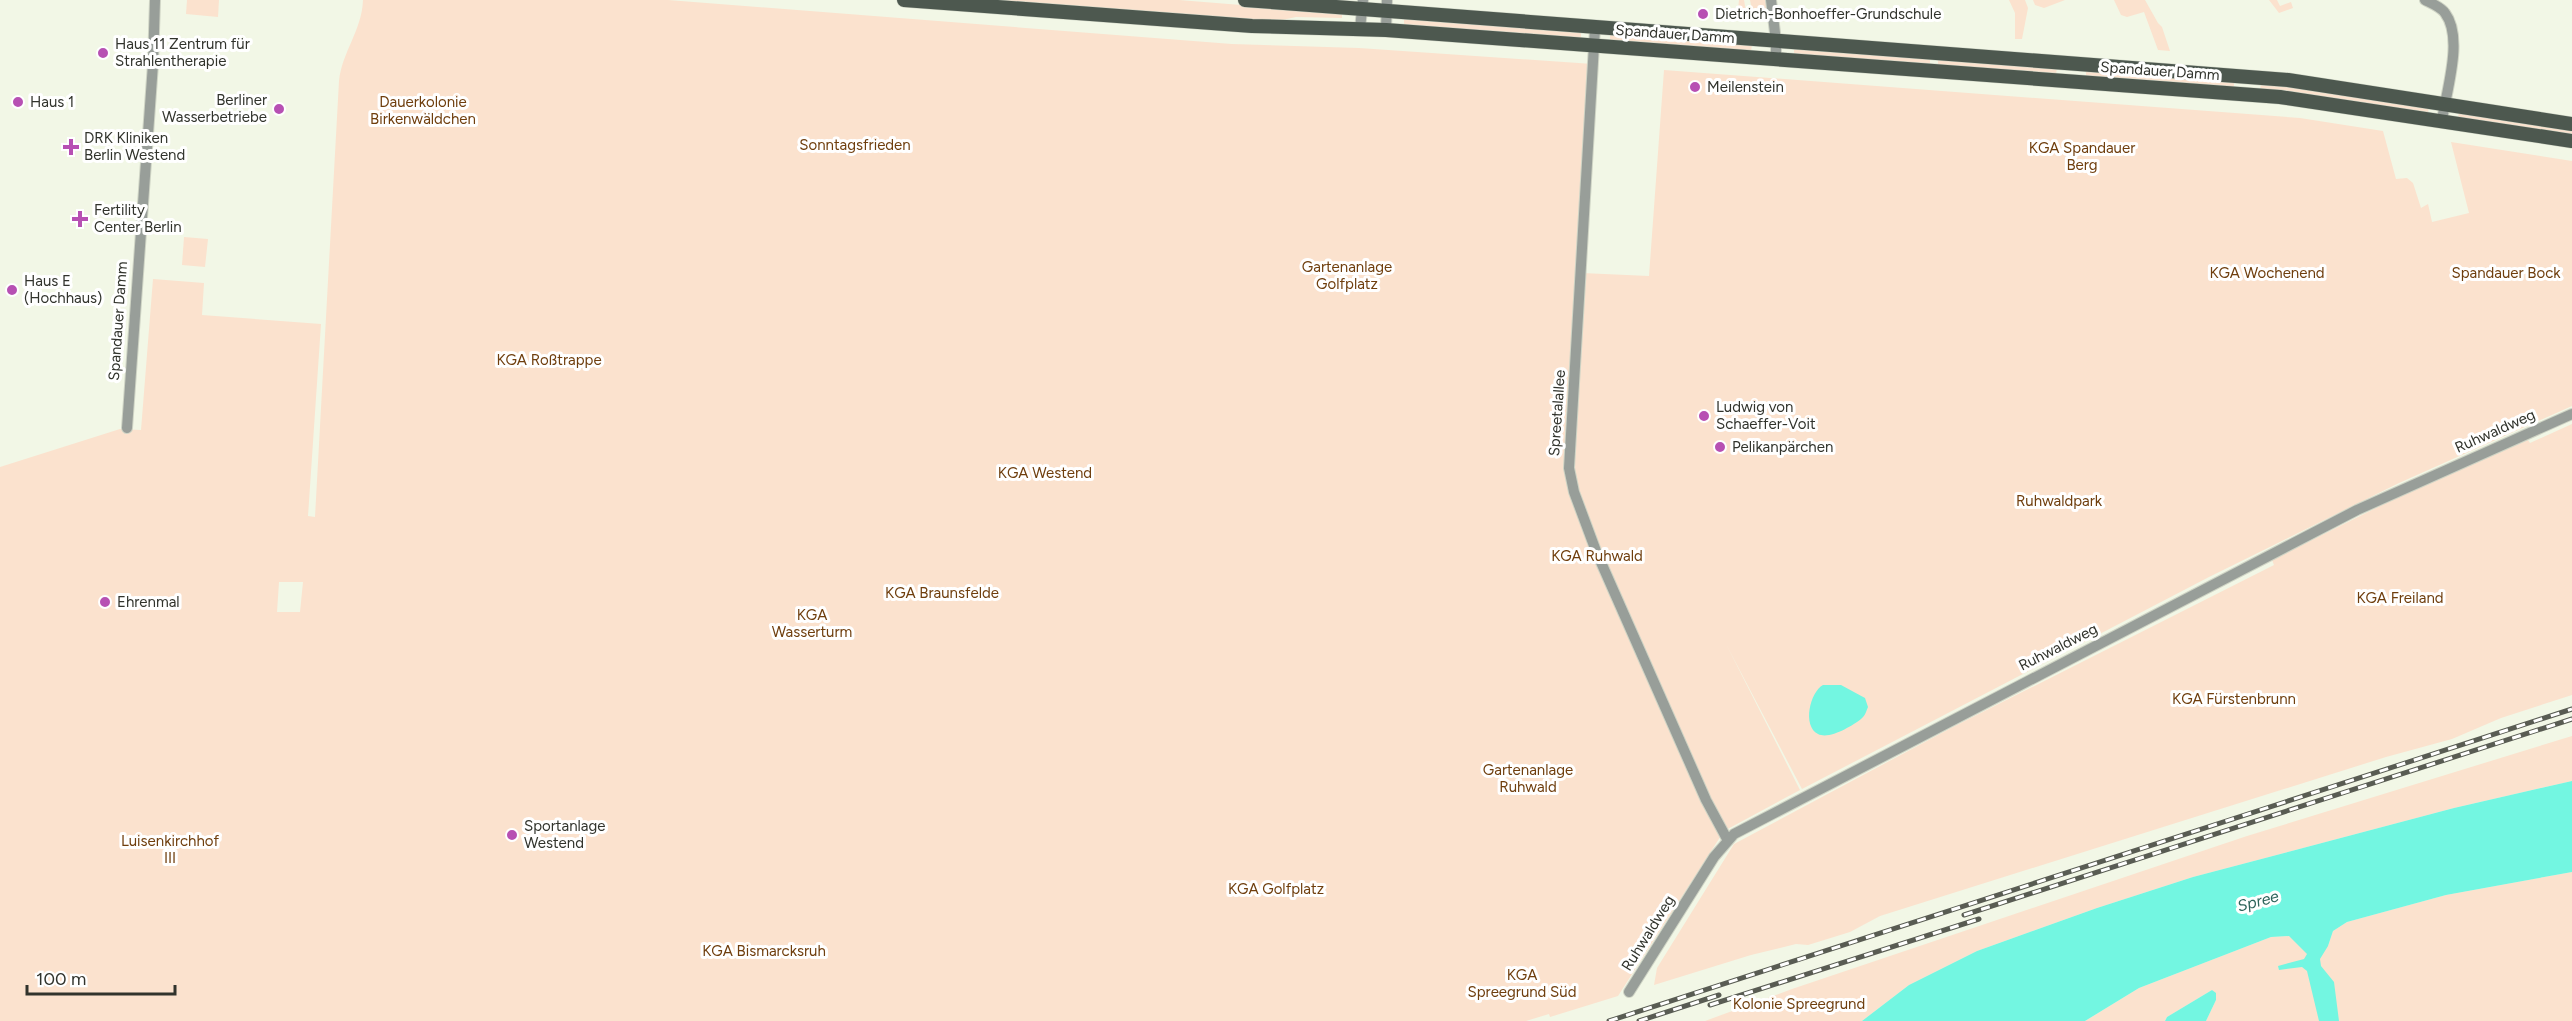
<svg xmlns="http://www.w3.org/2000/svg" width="2572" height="1021" font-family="Figtree,sans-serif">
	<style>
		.green { fill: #fbe2ce; fill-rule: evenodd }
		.water { fill: #73f6e1 }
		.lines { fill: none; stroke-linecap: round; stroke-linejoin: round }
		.minor-casing { stroke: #cfd4c5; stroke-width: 12 }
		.major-casing { stroke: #cfd4c5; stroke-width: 15 }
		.minor { stroke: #989e99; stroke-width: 10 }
		.major { stroke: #4d584f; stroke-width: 14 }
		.rail-casing { stroke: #595c53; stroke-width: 5 }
		.rail { stroke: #fff; stroke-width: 3; stroke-dasharray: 9; stroke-linecap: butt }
		.poi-dot { fill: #b750b3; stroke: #fff; stroke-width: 2 }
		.labels { text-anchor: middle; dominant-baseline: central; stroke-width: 6; stroke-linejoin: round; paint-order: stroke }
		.poi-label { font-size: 15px; fill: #31332c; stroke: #fff; text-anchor: start }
		.street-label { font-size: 15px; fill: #31332c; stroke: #fff }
		.park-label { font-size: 15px; fill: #6f3e0d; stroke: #fff }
		.water-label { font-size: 16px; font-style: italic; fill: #2c635a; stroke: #fff }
	</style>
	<rect width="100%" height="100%" fill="#f2f7e6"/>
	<g class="green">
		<polygon points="187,0 219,0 218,17 186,14"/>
		<path d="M363,0H668L1232,44L1359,48L1593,64L1582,273L1649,276L1664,70L2300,118L2383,131L2396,179L2407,178L2413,183L2421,208L2428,204L2432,222L2469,213L2451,142L2572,161V406L2399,483L2209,577L1802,789L1726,644L1800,790L1724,831L1618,996L1550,1017L1549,1014L1526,1021H0V467L120,429L141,430L153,279L204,283L202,315L321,324L308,516L315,517L339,81C342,52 362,30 363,0ZM279,582H303L300,612H277Z"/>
		<polygon points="973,0 1179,0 1342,13 1342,18 1296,17 1273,22"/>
		<polygon points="1739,0 1744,0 1747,17 1744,19 1737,19"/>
		<polygon points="1750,0 1766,0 1770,21 1754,19"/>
		<polygon points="2009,0 2025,0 2028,8 2022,39 2015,39 2015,13"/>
		<polygon points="2033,0 2065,0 2044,8 2035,5"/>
		<polygon points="2114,0 2145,0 2158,23 2162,27 2170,51 2158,50 2144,12 2127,17 2121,15"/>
		<polygon points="2269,0 2277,0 2280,6 2291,2 2293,8 2279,13"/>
		<polygon points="1404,18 1581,32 1581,39 1404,26"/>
		<polygon points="1610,34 1752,45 1751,51 1610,40"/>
		<polygon points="1794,48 1930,59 1930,64 1794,54"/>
		<polygon points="1938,59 2057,68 2056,74 1938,65"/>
		<polygon points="2086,71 2234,82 2234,87 2086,76"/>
		<polygon points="2261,83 2429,106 2428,113 2308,94 2260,90"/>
		<polygon points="2459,111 2572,130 2572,136 2458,118"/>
		<polygon points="184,237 208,239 205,267 182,265"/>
		<polygon points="2572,424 2572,695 2501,718 2452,739 2386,757 1880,916 1850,932 1808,945 1796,944 1751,955 1654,985 1657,968 1734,844 1953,727 2274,565 2272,560 2404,494 2528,440 2530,443"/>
		<polygon points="2572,736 2572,781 2454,808 2193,877 2097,908 1977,951 1909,985 1862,1021 1705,1021 1792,989 2247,836"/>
		<polygon points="2572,872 2572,1021 2206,1021 2216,1000 2212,990 2167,1017 2165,1021 2085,1021 2139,988 2271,937 2289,936 2328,946 2333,931 2347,922 2446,895"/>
	</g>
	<g class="water">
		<path d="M1823,685H1841L1865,698L1868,707C1866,712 1865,716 1861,719C1852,726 1829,740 1818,734C1802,726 1810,692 1823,685Z"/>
		<polygon points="2572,781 2572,872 2446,895 2347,922 2333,931 2328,946 2320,959 2321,966 2334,982 2339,1021 2319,1021 2307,971 2302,967 2279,970 2278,966 2304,959 2307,954 2289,936 2271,937 2139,988 2085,1021 1862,1021 1909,985 1977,951 2097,908 2193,877 2454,808"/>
		<polygon points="2212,990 2216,993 2216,1000 2206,1021 2165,1021 2167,1017"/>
	</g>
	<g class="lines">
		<defs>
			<g id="minor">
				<polyline points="1771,0 1776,41 1776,58"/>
				<path d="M2425,0C2431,3 2441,7 2445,13C2464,38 2446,91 2442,121"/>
				<polyline points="1595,28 1569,468 1574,492 1596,551 1706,800 1727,839"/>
				<polyline points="1360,29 1363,0"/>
				<polyline points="1386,30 1387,0"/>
				<polyline points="127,428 153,64 155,0"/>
				<polyline points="1629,992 1714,857 1734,834 2357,510 2572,414"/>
			</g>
			<g id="major">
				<polyline points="904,0 1252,26 1386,30 2280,97 2572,141"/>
				<polyline points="1245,0 2288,80 2572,124"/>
			</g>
		</defs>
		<use href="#minor" class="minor-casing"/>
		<use href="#major" class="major-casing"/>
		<use href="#minor" class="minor"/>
		<use href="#major" class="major"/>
		<defs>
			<g id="rail">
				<polyline points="1964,915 2572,719"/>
				<polyline points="1710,1005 1979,919"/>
				<polyline points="1609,1021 2572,709"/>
				<polyline points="1639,1021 1719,995"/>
			</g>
		</defs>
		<use href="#rail" class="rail-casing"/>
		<use href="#rail" class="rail"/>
	</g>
	<g class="poi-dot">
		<circle cx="1703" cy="14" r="6"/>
		<circle cx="103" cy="53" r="6"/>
		<circle cx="1695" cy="87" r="6"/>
		<circle cx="18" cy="102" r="6"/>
		<circle cx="279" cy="109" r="6"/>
		<path d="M68 138h6v6h6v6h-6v6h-6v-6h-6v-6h6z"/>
		<path d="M77 210h6v6h6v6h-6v6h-6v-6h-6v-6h6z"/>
		<circle cx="12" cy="290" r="6"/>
		<circle cx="1704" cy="416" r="6"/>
		<circle cx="1720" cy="447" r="6"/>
		<circle cx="105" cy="602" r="6"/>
		<circle cx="512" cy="835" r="6"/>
	</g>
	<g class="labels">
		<g class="poi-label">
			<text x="1715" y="14">Dietrich-Bonhoeffer-Grundschule</text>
			<text x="115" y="44">Haus 11 Zentrum für<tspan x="115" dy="17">Strahlentherapie</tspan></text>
			<text x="1707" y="87">Meilenstein</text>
			<text x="267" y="100" text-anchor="end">Berliner<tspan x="267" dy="17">Wasserbetriebe</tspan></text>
			<text x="30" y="102">Haus 1</text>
			<text x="84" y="138">DRK Kliniken<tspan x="84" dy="17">Berlin Westend</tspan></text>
			<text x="94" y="210">Fertility<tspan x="94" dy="17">Center Berlin</tspan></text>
			<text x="24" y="281">Haus E<tspan x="24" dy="17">(Hochhaus)</tspan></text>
			<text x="1716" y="407">Ludwig von<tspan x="1716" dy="17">Schaeffer-Voit</tspan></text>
			<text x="1732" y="447">Pelikanpärchen</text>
			<text x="117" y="602">Ehrenmal</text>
			<text x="524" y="826">Sportanlage<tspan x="524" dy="17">Westend</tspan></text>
		</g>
		<g class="street-label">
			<text transform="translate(1675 34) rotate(4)">Spandauer Damm</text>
			<text transform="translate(2160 71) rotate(4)">Spandauer Damm</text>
			<text transform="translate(118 321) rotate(-86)">Spandauer Damm</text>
			<text transform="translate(1557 413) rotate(-86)">Spreetalallee</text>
			<text transform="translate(2495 431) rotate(-24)">Ruhwaldweg</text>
			<text transform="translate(2058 647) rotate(-27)">Ruhwaldweg</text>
			<text transform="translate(1648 933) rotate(-58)">Ruhwaldweg</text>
		</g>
		<g class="park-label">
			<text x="423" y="102">Dauerkolonie<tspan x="423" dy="17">Birkenwäldchen</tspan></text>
			<text x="855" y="145">Sonntagsfrieden</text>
			<text x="2082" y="148">KGA Spandauer<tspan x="2082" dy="17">Berg</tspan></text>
			<text x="1347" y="267">Gartenanlage<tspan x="1347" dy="17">Golfplatz</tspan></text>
			<text x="2267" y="273">KGA Wochenend</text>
			<text x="2506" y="273">Spandauer Bock</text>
			<text x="549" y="360">KGA Roßtrappe</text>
			<text x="1045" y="473">KGA Westend</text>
			<text x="2059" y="501">Ruhwaldpark</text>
			<text x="1597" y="556">KGA Ruhwald</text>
			<text x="942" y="593">KGA Braunsfelde</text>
			<text x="2400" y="598">KGA Freiland</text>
			<text x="812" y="615">KGA<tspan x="812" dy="17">Wasserturm</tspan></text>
			<text x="2234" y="699">KGA Fürstenbrunn</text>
			<text x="1528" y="770">Gartenanlage<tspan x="1528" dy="17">Ruhwald</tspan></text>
			<text x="170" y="841">Luisenkirchhof<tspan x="170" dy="17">III</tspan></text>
			<text x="1276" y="889">KGA Golfplatz</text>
			<text x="764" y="951">KGA Bismarcksruh</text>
			<text x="1522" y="975">KGA<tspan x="1522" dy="17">Spreegrund Süd</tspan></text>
			<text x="1799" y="1004">Kolonie Spreegrund</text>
		</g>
		<g class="water-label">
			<text transform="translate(2258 901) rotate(-15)">Spree</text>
		</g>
	</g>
	<path d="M27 985v9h148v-9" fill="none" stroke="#31332c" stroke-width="3"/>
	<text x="36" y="985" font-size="18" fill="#31332c" stroke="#ffffff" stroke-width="4.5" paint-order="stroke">100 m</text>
</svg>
